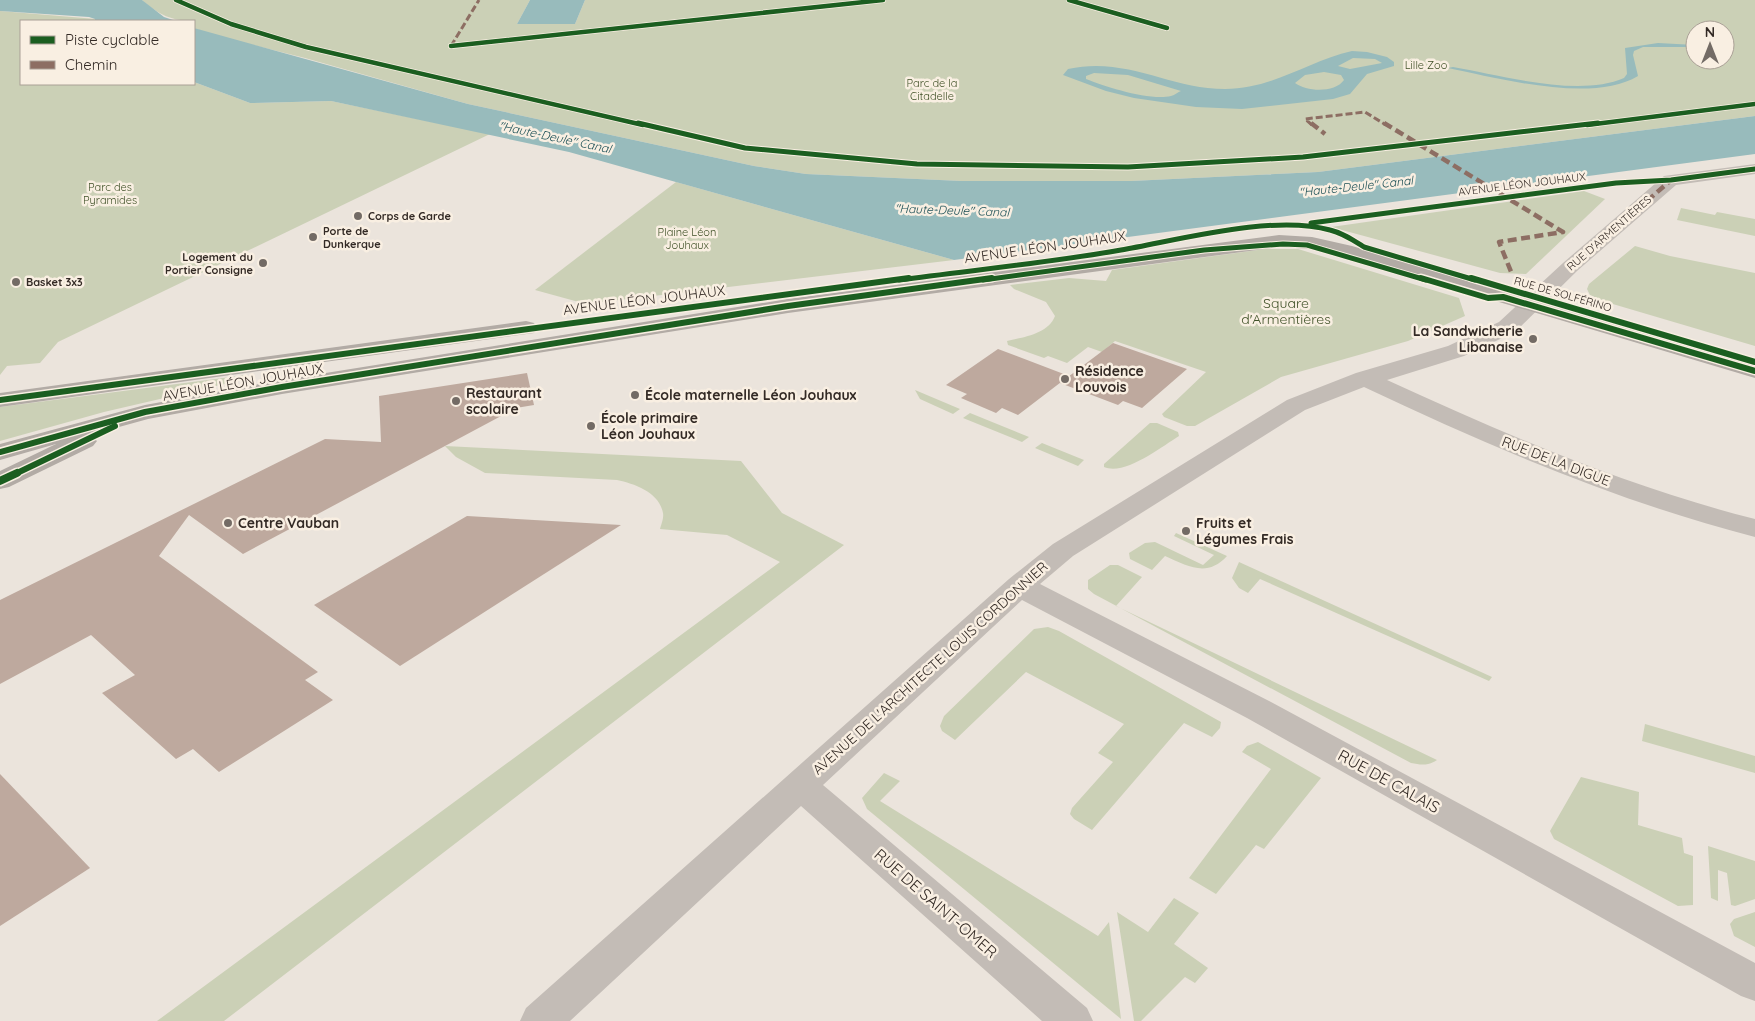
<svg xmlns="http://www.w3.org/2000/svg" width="1755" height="1021" font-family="Quicksand,sans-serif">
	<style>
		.green { fill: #cbd0b6; fill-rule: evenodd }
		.water { fill: #98bbbc; fill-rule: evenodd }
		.building { fill: #bea99e }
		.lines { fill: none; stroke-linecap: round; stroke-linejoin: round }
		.street { fill: #c3bcb6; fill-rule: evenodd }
		.primary { fill: #b2aba5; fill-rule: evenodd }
		.quiet-far1 { stroke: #8d6e63; stroke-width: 3; stroke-dasharray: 7 3; stroke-linecap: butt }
		.quiet { stroke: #8d6e63; stroke-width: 4.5; stroke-dasharray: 9 4.5; stroke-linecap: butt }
		.cycleway-far3-casing { stroke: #f9efe2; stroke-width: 6 }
		.cycleway-far2-casing { stroke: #f9efe2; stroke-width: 7 }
		.cycleway-far1-casing { stroke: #f9efe2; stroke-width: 9 }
		.cycleway-casing { stroke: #f9efe2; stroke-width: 11 }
		.cycleway-far3 { stroke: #1b5e20; stroke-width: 4.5 }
		.cycleway-far2 { stroke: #1b5e20; stroke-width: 5 }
		.cycleway-far1 { stroke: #1b5e20; stroke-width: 6 }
		.cycleway { stroke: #1b5e20; stroke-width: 8 }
		.poi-dot { fill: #736b65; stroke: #f9efe2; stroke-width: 2 }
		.labels { text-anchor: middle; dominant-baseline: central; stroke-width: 5; stroke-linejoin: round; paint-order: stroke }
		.far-park-label { font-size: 11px; fill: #415229; stroke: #f9efe2 }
		.far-street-label { font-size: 11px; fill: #332a25; stroke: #f9efe2 }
		.far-poi-label { font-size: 11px; font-weight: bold; fill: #332a25; stroke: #f9efe2; text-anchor: start }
		.far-water-label { font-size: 12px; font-style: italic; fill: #1b4f55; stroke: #f9efe2 }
		.street-label { font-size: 14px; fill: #332a25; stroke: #f9efe2 }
		.park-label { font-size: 14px; fill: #415229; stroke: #f9efe2 }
		.poi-label { font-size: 14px; font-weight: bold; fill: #332a25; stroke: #f9efe2; text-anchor: start }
		.near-street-label { font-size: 16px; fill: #332a25; stroke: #f9efe2 }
	</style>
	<rect width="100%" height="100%" fill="#ebe4dc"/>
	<g class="green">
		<path d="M142,0H530L517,24H575L585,0H1755V116L1318,172L1131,181H962L806,174L754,166L468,104L305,58L209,34L194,28V21C172,21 159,15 142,0ZM1695,30H1725V60H1695Z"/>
		<polygon points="0,11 96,19 95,21 21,21 21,84 194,84 194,82 250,103 331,101 490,134 58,342 40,363 7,366 0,375"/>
		<polygon points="676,182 954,260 586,304 535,290"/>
		<polygon points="1584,191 1605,199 1526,274 1500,273 1331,227"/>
		<polygon points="1681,208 1715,215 1717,212 1755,219 1755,236 1677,220"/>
		<polygon points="1635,246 1670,256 1755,273 1755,346 1606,302 1590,295 1587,289 1589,284"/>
		<path d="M1265,249H1298L1459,298L1465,316L1408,341L1281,377L1195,426H1187L1164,417L1162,414L1206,372L1115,341L1102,352L1088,347L1067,363L1048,356L1044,358L1008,345L1007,341C1024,337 1048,334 1055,316L1046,302L1014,289L1010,285L1069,278L1106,281L1112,270Z"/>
		<polygon points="246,375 246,379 104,412 0,441 0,407"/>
		<polygon points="915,390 960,409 953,414 920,399"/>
		<polygon points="970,413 1029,437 1022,442 963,418"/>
		<path d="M1150,423H1157L1178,432L1179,436C1161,447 1125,476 1104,467V464Z"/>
		<polygon points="1042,443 1084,460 1078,466 1035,448"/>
		<path d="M445,446L741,461L782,513L844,545L224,1021H157L780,562L727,535L660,529C661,525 664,518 663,513C659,492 635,484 617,480L485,473L456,457Z"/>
		<path d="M1176,533L1227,556C1207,578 1188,566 1165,556L1152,570L1130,559L1129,553L1145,543L1155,542L1203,565L1214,555L1174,536Z"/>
		<polygon points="1239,562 1492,677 1489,681 1260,579 1248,593 1239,588 1232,578"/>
		<path d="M1110,565H1118L1142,577L1116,606L1437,760C1428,766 1421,765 1411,763L1094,594L1088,589V580Z"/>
		<polygon points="1048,627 1059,631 1221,722 1220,728 1212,737 1184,723 1092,830 1074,819 1070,814 1072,808 1113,762 1098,753 1124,724 1026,672 955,740 942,731 940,726 944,716 1034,629"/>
		<polygon points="1645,724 1755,756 1755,773 1642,741"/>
		<polygon points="1258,742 1321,778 1264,849 1256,845 1216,894 1189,878 1271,769 1242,752 1247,746"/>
		<polygon points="884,773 900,781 880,801 1098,936 1109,922 1121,1019 867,809 862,798"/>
		<polygon points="1581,777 1639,792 1638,825 1682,838 1684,853 1693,856 1693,905 1678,906 1554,839 1550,831"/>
		<polygon points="1708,846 1755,861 1755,899 1735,906 1731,905 1727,873 1718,870 1718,901 1711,898"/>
		<polygon points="1174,898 1199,913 1174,944 1208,968 1195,983 1185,977 1141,1021 1134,1021 1117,912 1148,932"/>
		<polygon points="1755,912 1755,947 1734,936 1730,924 1734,919"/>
	</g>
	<g class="water">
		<polygon points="0,0 142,0 164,17 176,21 95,21 95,19 89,17 0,11"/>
		<polygon points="530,0 585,0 575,24 517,24"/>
		<polygon points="194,28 468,104 754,166 806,174 962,181 1131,181 1318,172 1755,116 1755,154 954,260 569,152 331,101 250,103 194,82"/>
		<path d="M1658,43L1695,45V47H1643L1634,51L1633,55L1638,76C1592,104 1498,78 1448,68L1453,67C1501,75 1578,98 1624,78L1627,74L1625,48Z"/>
		<path d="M1352,51L1367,52L1387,57L1394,62V66L1367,74L1350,94L1333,99L1242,109L1196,107L1134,98L1106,91L1063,75L1068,69C1127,56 1169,89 1225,89C1273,89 1308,61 1352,51ZM1353,58L1375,59L1382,63L1350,69L1338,66ZM1324,72L1341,75L1344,80C1335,93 1307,92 1295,83L1305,75ZM1094,73L1128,75L1181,91C1178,92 1175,95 1171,96C1150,101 1106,87 1086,79V76Z"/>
	</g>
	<g class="building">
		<polygon points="1113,343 1187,369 1142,408 1123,401 1118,405 1060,383"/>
		<polygon points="998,349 1069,376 1018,415 1002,408 996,413 961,398 967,394 946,385"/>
		<polygon points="527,373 534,405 516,408 243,554 189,515 159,556 318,672 305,680 333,700 219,772 193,749 176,759 102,693 135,675 91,635 0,684 0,600 325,439 381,442 379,396"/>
		<polygon points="467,516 621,525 400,666 314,605"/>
		<polygon points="0,774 90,868 0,926"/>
	</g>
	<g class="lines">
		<path class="street" d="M1755,164V174L1676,185L1577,271L1515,332L1464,356L1387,380C1507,435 1627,487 1755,519V537C1619,502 1491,447 1364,387L1305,410L1073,556L1040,584L1271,702L1755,963V1001L1741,996L1247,718L1022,600L823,785L1087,1008L1093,1021H1042L801,806L570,1021H520L526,1008L1009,579L1053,544L1287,400L1356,373L1448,346L1499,322L1563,263L1664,176Z"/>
		<g class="primary">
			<polygon points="1279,235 1312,237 1352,246 1755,364 1755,378 1341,255 1312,249 1279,247 788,313 282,394 148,419 90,435 97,441 93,446 9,487 0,489 0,471 56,444 0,460 0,444 145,405 282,380 788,299"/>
			<polygon points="526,321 534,323 537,328 534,333 0,407 0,393"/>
		</g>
		<g class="quiet-far1">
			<polyline points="451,46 479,0"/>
			<polyline points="1312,125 1305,119 1365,112 1386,125"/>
		</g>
		<g class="quiet">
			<polyline points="1311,123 1325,134"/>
			<polyline points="1384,123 1563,232 1499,242 1512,274"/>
			<polyline points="1647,201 1671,180"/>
		</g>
		<defs>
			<g id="cycleway-far3">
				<polyline points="176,0 231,24 306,47 643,125"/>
				<polyline points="1069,0 1167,28"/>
				<polyline points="451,46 883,0"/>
				<polyline points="1587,125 1755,104"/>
			</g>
			<g id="cycleway-far2">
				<polyline points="638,123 745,148 917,164 1128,167 1303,157 1598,123"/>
				<polyline points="1311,223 1616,183 1671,180 1755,169"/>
				<path d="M899,280C973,270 1048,263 1121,250C1179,240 1273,214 1330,230C1343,233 1353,240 1364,247L1475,280"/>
				<polyline points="983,280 1204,250 1283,244 1307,245 1426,280"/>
			</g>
			<g id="cycleway-far1">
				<polyline points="1421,278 1488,298 1503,297 1755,371"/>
				<polyline points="1471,278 1755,362"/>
				<polyline points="0,400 909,278"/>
				<polyline points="0,452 145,412 282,387 788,306 992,278"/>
				<polyline points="15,474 115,426"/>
			</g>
			<polyline id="cycleway" points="0,481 17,473"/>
		</defs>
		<use href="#cycleway-far3" class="cycleway-far3-casing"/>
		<use href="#cycleway-far2" class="cycleway-far2-casing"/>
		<use href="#cycleway-far1" class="cycleway-far1-casing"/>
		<use href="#cycleway" class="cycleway-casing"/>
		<use href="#cycleway-far3" class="cycleway-far3"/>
		<use href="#cycleway-far2" class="cycleway-far2"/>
		<use href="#cycleway-far1" class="cycleway-far1"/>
		<use href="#cycleway" class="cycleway"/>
	</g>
	<g class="poi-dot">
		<circle cx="358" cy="216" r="5"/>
		<circle cx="313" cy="237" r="5"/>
		<circle cx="263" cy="263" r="5"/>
		<circle cx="16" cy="282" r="5"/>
		<circle cx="1533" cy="339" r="5"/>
		<circle cx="1065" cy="379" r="5"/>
		<circle cx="635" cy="395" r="5"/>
		<circle cx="456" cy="401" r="5"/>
		<circle cx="591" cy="426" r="5"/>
		<circle cx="228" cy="523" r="5"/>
		<circle cx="1186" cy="531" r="5"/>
	</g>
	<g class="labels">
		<g class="far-park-label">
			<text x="1426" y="65">Lille Zoo</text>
			<text x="932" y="83">Parc de la<tspan x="932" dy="13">Citadelle</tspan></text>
			<text x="110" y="187">Parc des<tspan x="110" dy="13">Pyramides</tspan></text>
			<text x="687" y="232">Plaine Léon<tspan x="687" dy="13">Jouhaux</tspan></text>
		</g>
		<g class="far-street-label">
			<text transform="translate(1522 184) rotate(-7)">AVENUE LÉON JOUHAUX</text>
			<text transform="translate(1609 233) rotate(-41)">RUE D'ARMENTIÈRES</text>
			<text transform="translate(1563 294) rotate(16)">RUE DE SOLFÉRINO</text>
		</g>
		<g class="far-poi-label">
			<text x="368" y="216">Corps de Garde</text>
			<text x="323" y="231">Porte de<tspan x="323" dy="13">Dunkerque</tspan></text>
			<text x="253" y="257" text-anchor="end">Logement du<tspan x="253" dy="13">Portier Consigne</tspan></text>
			<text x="26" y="282">Basket 3x3</text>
		</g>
		<g class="far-water-label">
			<text transform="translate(555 137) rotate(12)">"Haute-Deule" Canal</text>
			<text transform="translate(1356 186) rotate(-6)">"Haute-Deule" Canal</text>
			<text transform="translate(952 210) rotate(2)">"Haute-Deule" Canal</text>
		</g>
		<g class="street-label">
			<text transform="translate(1045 247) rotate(-8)">AVENUE LÉON JOUHAUX</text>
			<text transform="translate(644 300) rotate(-7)">AVENUE LÉON JOUHAUX</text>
			<text transform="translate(243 382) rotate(-10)">AVENUE LÉON JOUHAUX</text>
			<text transform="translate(1556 461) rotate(21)">RUE DE LA DIGUE</text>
			<text transform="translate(930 668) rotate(-42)">AVENUE DE L'ARCHITECTE LOUIS CORDONNIER</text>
		</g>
		<g class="park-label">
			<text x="1286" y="303">Square<tspan x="1286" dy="16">d'Armentières</tspan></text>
		</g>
		<g class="poi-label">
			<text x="1523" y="331" text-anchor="end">La Sandwicherie<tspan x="1523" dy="16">Libanaise</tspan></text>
			<text x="1075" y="371">Résidence<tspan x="1075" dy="16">Louvois</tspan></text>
			<text x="466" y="393">Restaurant<tspan x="466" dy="16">scolaire</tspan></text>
			<text x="645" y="395">École maternelle Léon Jouhaux</text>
			<text x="601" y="418">École primaire<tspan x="601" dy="16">Léon Jouhaux</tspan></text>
			<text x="238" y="523">Centre Vauban</text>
			<text x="1196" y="523">Fruits et<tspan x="1196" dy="16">Légumes Frais</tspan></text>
		</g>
		<g class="near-street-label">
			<text transform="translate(1389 781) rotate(29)">RUE DE CALAIS</text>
			<text transform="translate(936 903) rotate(41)">RUE DE SAINT-OMER</text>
		</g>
	</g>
	<rect x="20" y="20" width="175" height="65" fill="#f9efe2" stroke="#aaa096"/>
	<rect x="30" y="36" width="25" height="8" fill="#1b5e20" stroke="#aaa096"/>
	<text x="65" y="45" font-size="15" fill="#332a25">Piste cyclable</text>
	<rect x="30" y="61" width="25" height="8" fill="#8d6e63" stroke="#aaa096"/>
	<text x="65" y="70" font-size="15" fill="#332a25">Chemin</text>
	<g transform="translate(1710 45)"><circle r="24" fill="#f9efe2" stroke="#aaa096"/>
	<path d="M0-4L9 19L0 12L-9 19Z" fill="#736b65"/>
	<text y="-8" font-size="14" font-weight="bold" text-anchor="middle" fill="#332a25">N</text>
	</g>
</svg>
